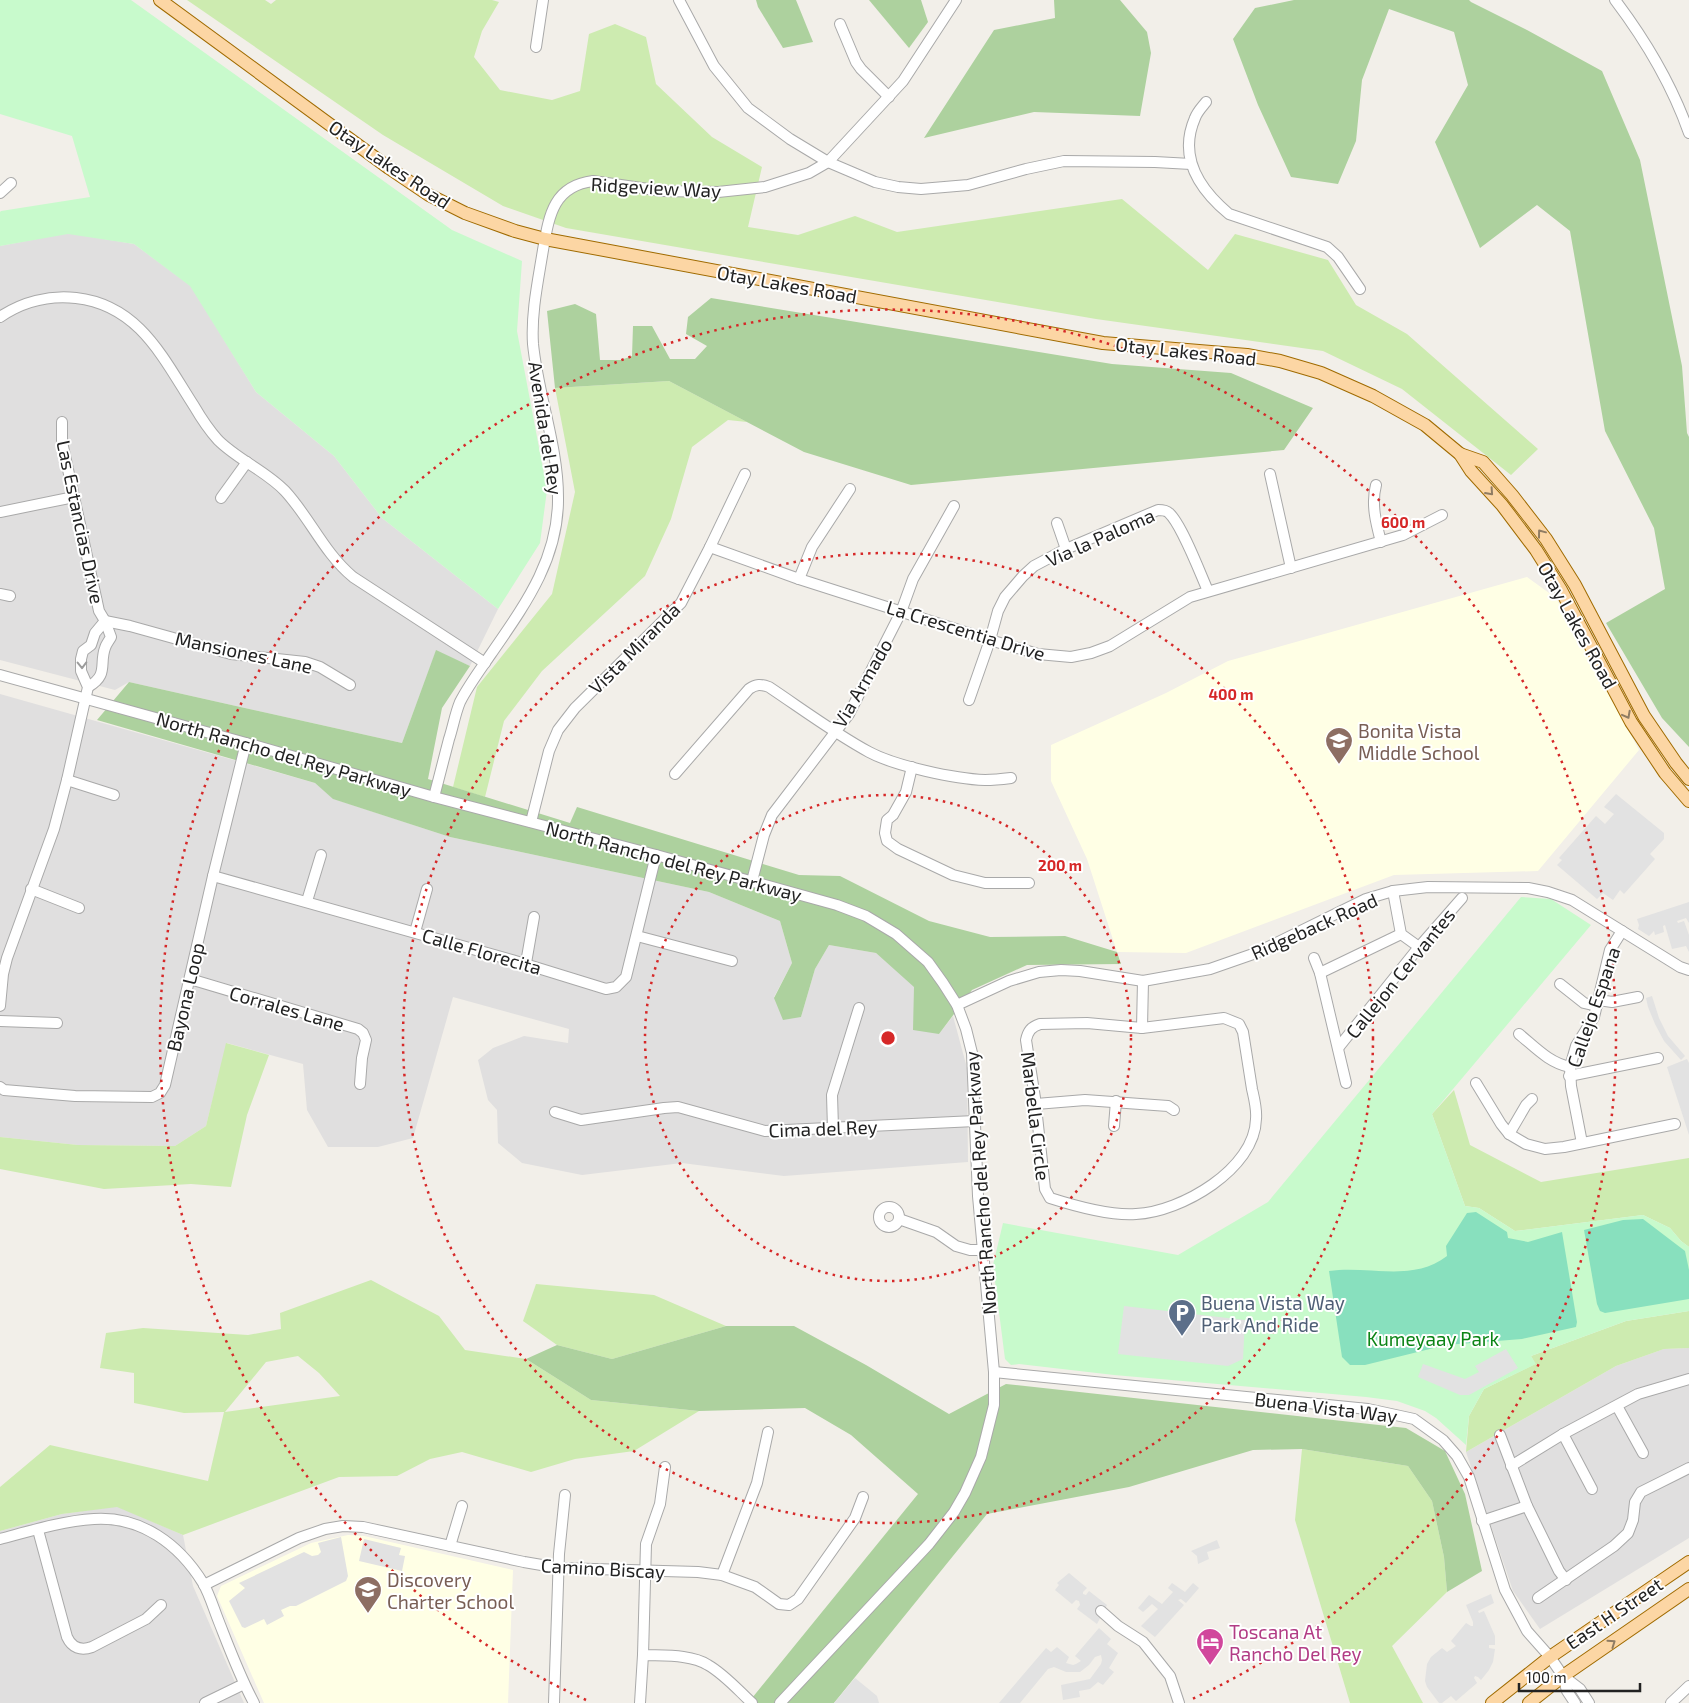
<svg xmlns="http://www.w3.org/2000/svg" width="1689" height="1703" font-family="'Exo 2',sans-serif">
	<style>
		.residential { fill: #e0dfdf }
		.education { fill: #ffffe5 }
		.grass { fill: #cdebb0; fill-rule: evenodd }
		.forest { fill: #add19e }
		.park { fill: #c8facc }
		.pitch { fill: #88e0be }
		.parking { fill: #e2e2e2 }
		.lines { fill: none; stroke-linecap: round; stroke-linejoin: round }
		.minor-casing { stroke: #a9a9a9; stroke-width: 12 }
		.major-casing { stroke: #a06b00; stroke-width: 14 }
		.minor { stroke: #fff; stroke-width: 10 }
		.major { stroke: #fcd6a4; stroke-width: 12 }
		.oneway { stroke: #8f7c63 }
		.oneway2 { stroke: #9c9c9c }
		.ring { fill: none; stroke: #d62828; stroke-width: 2.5; stroke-dasharray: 2.5 5 }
		.labels { text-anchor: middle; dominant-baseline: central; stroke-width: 4; stroke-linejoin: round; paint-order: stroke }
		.street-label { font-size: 19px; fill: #222; stroke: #fff }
		.education-label { font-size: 19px; fill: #785e54; stroke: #fff; text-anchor: start }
		.service-label { font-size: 19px; fill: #4e5e75; stroke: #fff; text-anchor: start }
		.park-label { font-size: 19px; fill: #0c8416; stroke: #fff }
		.hotel-label { font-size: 19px; fill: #b23c85; stroke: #fff; text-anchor: start }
		.centre { fill: #d62828; stroke: #fff; stroke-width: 2.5 }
		.ring-label { font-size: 15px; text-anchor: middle; font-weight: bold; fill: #d62828; stroke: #fff; stroke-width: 4; stroke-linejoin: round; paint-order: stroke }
	</style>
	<rect width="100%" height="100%" fill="#f2efe9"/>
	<g class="residential">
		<polygon points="68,233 134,244 191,286 256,392 334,456 382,518 498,609 470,666 436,651 402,743 129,682 115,690 0,660 0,246"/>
		<polygon points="0,694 315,783 334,799 450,837 709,892 780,921 792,963 774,997 801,1017 815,969 829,945 876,953 915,987 939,1034 953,1016 967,1068 968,1162 784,1176 682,1163 582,1175 522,1163 498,1143 497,1110 488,1100 478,1060 493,1048 524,1036 568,1043 569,1029 453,997 413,1138 378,1147 328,1147 307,1110 303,1064 227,1043 206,1126 175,1146 78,1145 0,1137"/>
		<polygon points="1689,1348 1689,1538 1540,1629 1513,1591 1466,1452 1616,1366 1664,1349"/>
		<polygon points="117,1506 183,1535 193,1586 244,1703 0,1703 0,1531 62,1514"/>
	</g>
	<g class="education">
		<polygon points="1527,577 1556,598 1639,750 1538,871 1394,875 1186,953 1117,952 1087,859 1051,781 1051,745 1166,693 1228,661"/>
		<polygon points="348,1535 364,1536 513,1570 508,1703 264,1703 217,1596 221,1586 311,1543"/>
	</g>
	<g class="grass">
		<polygon points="187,0 265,0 271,4 276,0 492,0 499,2 482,31 474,57 500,90 552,100 580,91 589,34 615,24 646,37 656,84 712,137 762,167 748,227 798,235 855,216 897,232 1122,199 1208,270 1235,234 1328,260 1356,305 1407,334 1538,449 1511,475 1402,389 1323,351 1096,319 566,228 503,206 383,135"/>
		<polygon points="669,381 747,422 728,420 692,447 671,519 645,576 542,671 504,721 485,797 453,787 477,687 552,594 575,492 555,388"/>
		<polygon points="226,1043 269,1055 247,1115 231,1187 191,1184 104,1189 0,1169 0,1137 78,1145 175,1146 206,1126"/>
		<polygon points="1454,1090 1470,1145 1541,1182 1689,1158 1689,1247 1681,1241 1670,1228 1643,1215 1515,1231 1479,1208 1465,1206 1432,1114"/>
		<path d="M371,1280L439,1316L465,1350L526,1359L591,1400L699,1411L634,1451L575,1459L531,1472L462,1452L430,1459L397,1476L339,1477L183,1535L117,1507L62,1514L0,1531V1487L50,1445L208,1481L224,1412L184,1413L134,1403V1373L100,1368L106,1333L143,1328L248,1335L281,1329L280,1313ZM298,1356L319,1373L340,1396L225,1412L266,1362Z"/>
		<polygon points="536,1284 654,1295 726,1326 612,1359 557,1345 523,1321"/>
		<polygon points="1689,1311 1689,1348 1664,1349 1616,1366 1466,1452 1469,1416 1484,1389 1535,1364 1531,1356 1626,1321"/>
		<polygon points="1302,1449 1408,1466 1432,1501 1444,1557 1447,1592 1392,1646 1423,1703 1350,1703 1295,1520"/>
	</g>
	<g class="forest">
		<polygon points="756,0 796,0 813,42 783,48 758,7"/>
		<polygon points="869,0 921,0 928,22 909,48"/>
		<polygon points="1054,0 1120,0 1147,32 1151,53 1140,116 1034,112 924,138 994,30 1055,18"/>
		<polygon points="1294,0 1469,0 1471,2 1527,30 1602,71 1640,160 1682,366 1687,433 1689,437 1689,747 1662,718 1606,623 1665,589 1654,528 1605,431 1570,231 1537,205 1480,248 1435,142 1468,85 1454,32 1389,9 1362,80 1356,141 1338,184 1291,177 1258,105 1233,39 1255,8"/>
		<polygon points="711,298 1112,364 1231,373 1313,408 1284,450 911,485 804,452 669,381 555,388 547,311 575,304 596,314 600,360 621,360 632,356 633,326 652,326 670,359 695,359 707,346 686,334 688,317"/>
		<polygon points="436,650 470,666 442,708 428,779 570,823 577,807 799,875 840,876 929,921 990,937 1065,936 1117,952 1121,964 1027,965 972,990 939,1034 913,1030 914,987 876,953 829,945 815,969 801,1017 783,1020 774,998 792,963 780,921 709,892 450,837 333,799 315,783 97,720 129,682 402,743"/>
		<polygon points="726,1326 794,1326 866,1365 949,1414 1006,1384 1406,1428 1445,1451 1465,1494 1482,1571 1447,1592 1444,1557 1432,1501 1408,1466 1302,1449 1253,1450 1129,1487 987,1514 834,1703 748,1703 918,1494 851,1435 805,1408 699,1411 591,1400 526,1359 557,1345 612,1359"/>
	</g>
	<g class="park">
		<polygon points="0,0 131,0 452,230 522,261 517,331 547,490 540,543 498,609 382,518 334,456 256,392 190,286 134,244 68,234 0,246 0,212 1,211 90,197 72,136 0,114"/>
		<polygon points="1521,897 1551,899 1591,925 1432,1114 1465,1206 1479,1208 1515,1231 1643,1215 1670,1228 1681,1241 1689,1247 1689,1311 1626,1321 1531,1356 1536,1364 1484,1389 1469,1416 1466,1445 1436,1418 1425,1411 1397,1401 1366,1397 1114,1375 1019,1364 1011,1365 1005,1359 993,1265 1003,1223 1178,1255 1268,1202"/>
	</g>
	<g class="pitch">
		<path d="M1476,1212L1507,1232L1508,1238L1528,1242L1562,1232L1577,1322L1576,1327L1522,1339L1446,1345L1365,1365H1350L1342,1357L1329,1271C1369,1265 1412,1283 1447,1256L1446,1246L1467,1213Z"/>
		<polygon points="1643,1219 1685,1251 1689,1270 1689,1299 1605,1313 1600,1311 1597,1304 1584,1230 1623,1220"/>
	</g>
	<g class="parking">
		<polygon points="1616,794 1664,833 1664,839 1650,854 1655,859 1624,894 1620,890 1613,900 1603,893 1597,899 1557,865 1562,860 1559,858 1596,816 1605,824 1614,814 1604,807"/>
		<polygon points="1689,902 1689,923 1686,918 1677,921 1678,923 1684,921 1689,935 1689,952 1686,946 1672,949 1665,925 1663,926 1664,932 1655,935 1654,931 1649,936 1638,929 1639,925 1637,919"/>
		<polygon points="1652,996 1659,1018 1668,1036 1685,1056 1681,1060 1664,1041 1655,1024 1648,1007 1646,998"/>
		<polygon points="1687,1059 1689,1063 1689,1135 1667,1067"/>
		<polygon points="1124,1306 1245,1320 1243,1359 1228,1366 1118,1354"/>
		<polygon points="1506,1349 1518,1368 1469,1395 1460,1395 1418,1377 1423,1364 1465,1379 1479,1372 1475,1366"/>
		<polygon points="341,1537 348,1576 346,1581 296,1606 290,1606 281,1610 284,1616 267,1625 264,1619 245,1628 242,1627 229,1601 245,1588 239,1583 304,1552 312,1556 318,1555 321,1552 318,1543"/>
		<polygon points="364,1539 401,1548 399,1555 405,1556 402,1571 359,1561"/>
		<polygon points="1217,1540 1220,1548 1207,1552 1209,1559 1198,1564 1197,1556 1191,1551"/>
		<polygon points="1069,1573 1087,1588 1083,1592 1083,1594 1086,1595 1089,1591 1107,1605 1097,1624 1077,1609 1080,1605 1079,1601 1076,1600 1072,1604 1055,1590 1059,1585 1057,1583"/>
		<polygon points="1172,1583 1185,1592 1193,1583 1199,1588 1186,1603 1181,1599 1178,1600 1184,1605 1155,1637 1141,1626 1158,1609 1152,1604 1143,1612 1138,1608 1149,1595 1162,1604 1173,1592 1168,1588"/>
		<polygon points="1491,1594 1494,1603 1478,1611 1479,1613 1484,1611 1495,1636 1495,1645 1489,1645 1489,1648 1495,1649 1493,1662 1489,1670 1481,1680 1478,1677 1475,1676 1474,1678 1477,1683 1456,1701 1451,1696 1442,1703 1439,1703 1427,1687 1425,1681 1427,1664 1431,1657 1442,1648 1447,1652 1456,1646 1451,1641 1466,1623 1471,1626 1473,1626 1473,1622 1466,1605"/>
		<polygon points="1099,1628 1111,1639 1107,1644 1118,1653 1109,1668 1114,1672 1103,1685 1098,1682 1090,1689 1079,1691 1080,1697 1063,1700 1061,1685 1090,1679 1101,1664 1102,1660 1101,1655 1095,1657 1089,1665 1080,1672 1066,1672 1054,1667 1048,1669 1020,1703 999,1703 1046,1648 1051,1652 1057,1647 1069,1657 1066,1663 1073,1665 1076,1664 1081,1661 1075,1656"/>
		<polygon points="855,1678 877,1696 879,1703 834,1703"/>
	</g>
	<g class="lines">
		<defs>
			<g id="minor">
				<polyline points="679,0 714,66 748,108 790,139 828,162 875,182 898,187 921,189 968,185 1026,169 1064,161 1155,162 1191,164"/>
				<path d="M1615,0C1646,41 1672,85 1689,133"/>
				<polyline points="840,24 856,62 861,69 889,97"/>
				<polyline points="536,47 543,0"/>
				<path d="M1206,102C1202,107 1197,112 1195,118C1178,157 1199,189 1229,214L1327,247L1338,257L1360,289"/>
				<polyline points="0,193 11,183"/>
				<path d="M0,317C22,302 49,295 76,298C139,305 163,358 194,406C201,418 209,430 218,440C238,460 266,471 285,491C310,518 324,553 353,577L485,663"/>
				<path d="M62,422V442L99,611L105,621L111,637C109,641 106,644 105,648C99,664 109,675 88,687"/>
				<polyline points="1270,474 1291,568"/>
				<path d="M1376,485C1371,504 1376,523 1381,542"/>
				<polyline points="221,498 247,462"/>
				<polyline points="0,512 74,497"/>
				<polyline points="1057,523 1066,549"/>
				<polyline points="710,547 799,579 990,640 1038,654 1071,657 1091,653 1110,646 1190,597 1403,535 1442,515"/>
				<polyline points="799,579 812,547 850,489"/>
				<polyline points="0,594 10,596"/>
				<polyline points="105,621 130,626 231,654 305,662 320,667 350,685"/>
				<polyline points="0,675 246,743 434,797 656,855 837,905 866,916 896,934 928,962 943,983 957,1005 966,1029 972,1053 978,1196 994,1372 994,1405 981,1457 965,1493 954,1512 929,1544 780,1703"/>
				<path d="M969,700L990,640L998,611L1005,597L1023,576L1034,566L1066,549L1158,510C1162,510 1166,510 1169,513C1182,525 1200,573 1208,591"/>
				<polyline points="912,767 906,792 893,815 887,820 885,833 887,841 898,849 953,875 985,883 1029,883"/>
				<path d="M675,774L749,689C756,684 761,684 769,687C802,709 834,733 869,752C895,766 955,779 985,780C993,780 1003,779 1011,778"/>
				<polyline points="67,780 114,795"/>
				<path d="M434,797C439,778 444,758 449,739C453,727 455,714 460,702C468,686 480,670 491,654C524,606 559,559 558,497C558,446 538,395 533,344C531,313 538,281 543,250C549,216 553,186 593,181L662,191L718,192L765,187L809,173L828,162L903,81L956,0"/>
				<polyline points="531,822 549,751 558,730 575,708 681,603 710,547 745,474"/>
				<polyline points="213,876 512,960 606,989 616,987 626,977 656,855"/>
				<polyline points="752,881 764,835 772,815 849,714 901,612 913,579 954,506"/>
				<polyline points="31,889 79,908"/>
				<polyline points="1393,891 1401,934 1419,947"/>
				<polyline points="307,901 321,855"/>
				<polyline points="415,932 427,889"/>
				<polyline points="637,936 732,961"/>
				<polyline points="1314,958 1320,973 1346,1083"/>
				<polyline points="526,963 534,917"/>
				<polyline points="1320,973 1401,934"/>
				<polyline points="190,979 358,1029 363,1033 366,1040 362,1058 360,1084"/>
				<polyline points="1560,984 1584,1003 1597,1006"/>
				<polyline points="1599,1000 1612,1002 1638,997"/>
				<polyline points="957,1005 1009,981 1039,972 1061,970 1080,971 1143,981 1210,969 1256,953 1366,899 1393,891 1428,887 1528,888 1548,892 1572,900 1680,967 1689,970"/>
				<polyline points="0,1006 3,974 7,958 54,829 67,780 88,687 81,671 81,659 83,651 91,645 95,633 105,621"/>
				<path d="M1224,1018L1239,1024L1243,1032C1246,1051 1249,1070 1252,1089C1254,1098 1257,1109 1256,1119C1255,1169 1181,1212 1136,1214C1111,1216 1075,1206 1050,1198L1045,1189L1035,1098L1026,1040C1028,1031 1031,1027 1040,1024L1087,1023L1142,1028Z"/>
				<polyline points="0,1021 57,1023"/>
				<polyline points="1142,1028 1143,981"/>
				<path d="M1519,1034C1535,1047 1549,1063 1570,1067"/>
				<polyline points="1338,1048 1419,947 1462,898"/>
				<polyline points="1569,1076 1658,1058"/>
				<polyline points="1476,1083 1501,1124 1509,1134 1526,1144 1545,1149 1564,1147 1675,1124"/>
				<polyline points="0,1087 4,1090 75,1096 152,1097 160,1093 165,1085 213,876 246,743"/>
				<polyline points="1036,1104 1085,1100 1168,1106 1174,1110"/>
				<polyline points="555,1112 581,1120 664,1108 678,1107 765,1131 975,1121"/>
				<polyline points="1114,1126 1116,1101"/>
				<polyline points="833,1128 832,1095 859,1008"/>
				<polyline points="1509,1134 1526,1105 1532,1099"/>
				<polyline points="1582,1143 1571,1086 1570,1067 1576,1046 1594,1017 1610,950 1622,931"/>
				<circle cx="889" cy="1217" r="10"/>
				<polyline points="899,1219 936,1232 956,1246 970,1250 983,1250"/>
				<polyline points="994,1372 1368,1409 1414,1419 1443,1440 1457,1456 1469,1477 1505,1590 1527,1631 1550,1657 1563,1676 1567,1691 1575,1703"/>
				<polyline points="1617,1406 1643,1453"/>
				<polyline points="1563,1434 1592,1489"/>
				<polyline points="1500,1435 1527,1506 1559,1571 1566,1580"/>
				<polyline points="1511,1466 1563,1434 1638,1394 1689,1379"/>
				<polyline points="1482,1521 1527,1506"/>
				<path d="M38,1530L67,1637C72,1648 81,1651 92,1647L146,1619L161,1605"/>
				<path d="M0,1539C30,1531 62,1521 94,1519C141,1516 179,1544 203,1583C210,1595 214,1610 219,1622C230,1650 240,1677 254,1703"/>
				<polyline points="450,1546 462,1506"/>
				<polyline points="722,1575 757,1483 768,1432"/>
				<polyline points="204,1585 299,1538 325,1529 343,1526 363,1527 524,1562 559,1568 698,1572 722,1575 755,1587 779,1604 789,1605 798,1599 855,1518 863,1497"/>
				<polyline points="1538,1598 1614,1546 1628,1533 1633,1520 1635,1502 1641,1492 1689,1468"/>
				<polyline points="1101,1611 1118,1626 1143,1642 1170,1676 1179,1703"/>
				<path d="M643,1655C663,1656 691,1654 708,1665C724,1674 738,1690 752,1703"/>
				<polyline points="1563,1676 1580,1689 1589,1703"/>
				<polyline points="205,1703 244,1684"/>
				<polyline points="554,1703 559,1554 565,1495"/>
				<polyline points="640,1703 643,1655 646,1544 660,1504 665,1467"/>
				<polyline points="1671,1703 1689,1686"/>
			</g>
			<g id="major">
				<polyline points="160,0 389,168 429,195 465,213 515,231 545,239 1103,343 1247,355 1280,361 1321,373 1373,396 1425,425 1460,454 1471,471 1502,505 1536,550 1561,590 1631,722 1665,773 1689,801"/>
				<polyline points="1460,454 1483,462 1512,495 1546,539 1575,585 1644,716 1676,763 1689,779"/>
				<polyline points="1492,1703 1550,1657 1689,1562"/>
				<polyline points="1529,1703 1563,1676 1689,1589"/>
			</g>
		</defs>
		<use href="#minor" class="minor-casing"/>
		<use href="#major" class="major-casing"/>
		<use href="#minor" class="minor"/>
		<use href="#major" class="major"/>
	</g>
	<defs><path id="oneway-chevron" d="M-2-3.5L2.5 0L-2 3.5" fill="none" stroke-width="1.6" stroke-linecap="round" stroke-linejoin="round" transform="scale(1.25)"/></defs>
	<g class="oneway">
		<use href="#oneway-chevron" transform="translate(1490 492) rotate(48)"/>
		<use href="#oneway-chevron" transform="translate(1541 533) rotate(-127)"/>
		<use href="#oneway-chevron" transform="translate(1627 715) rotate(62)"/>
		<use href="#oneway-chevron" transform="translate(1612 1643) rotate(-35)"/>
	</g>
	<use class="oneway2" href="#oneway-chevron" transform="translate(82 665) rotate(89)"/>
	<g class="ring">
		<circle cx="888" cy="1038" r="243"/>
		<circle cx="888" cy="1038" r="485"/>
		<path d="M586 1700A728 728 0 1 1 1190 1700"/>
	</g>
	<defs>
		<symbol id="school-pin" viewBox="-11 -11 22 30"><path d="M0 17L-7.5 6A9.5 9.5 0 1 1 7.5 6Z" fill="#8d6e63" stroke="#fff"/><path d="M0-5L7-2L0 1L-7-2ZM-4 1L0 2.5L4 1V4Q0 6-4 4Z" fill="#fff"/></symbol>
		<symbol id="parking-pin" viewBox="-11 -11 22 30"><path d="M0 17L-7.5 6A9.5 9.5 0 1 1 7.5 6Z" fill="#5c6f8a" stroke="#fff"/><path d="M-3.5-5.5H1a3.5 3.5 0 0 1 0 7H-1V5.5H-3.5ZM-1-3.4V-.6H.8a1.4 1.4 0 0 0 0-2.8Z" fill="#fff"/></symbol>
		<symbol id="hotel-pin" viewBox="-11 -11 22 30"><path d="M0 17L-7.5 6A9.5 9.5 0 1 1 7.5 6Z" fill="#d1479c" stroke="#fff"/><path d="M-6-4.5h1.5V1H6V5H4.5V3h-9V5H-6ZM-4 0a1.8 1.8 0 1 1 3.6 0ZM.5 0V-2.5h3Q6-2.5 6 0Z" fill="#fff"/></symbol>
	</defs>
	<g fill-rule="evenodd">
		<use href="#school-pin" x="1323" y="725" width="32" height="43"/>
		<use href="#parking-pin" x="1166" y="1297" width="32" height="43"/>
		<use href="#school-pin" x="352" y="1574" width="32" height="43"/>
		<use href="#hotel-pin" x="1194" y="1626" width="32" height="43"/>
	</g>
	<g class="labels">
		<g class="street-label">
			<text transform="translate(390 164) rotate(34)">Otay Lakes Road</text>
			<text transform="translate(656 187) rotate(3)">Ridgeview Way</text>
			<text transform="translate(787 284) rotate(10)">Otay Lakes Road</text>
			<text transform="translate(1186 351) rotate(6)">Otay Lakes Road</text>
			<text transform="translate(546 428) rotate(81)">Avenida del Rey</text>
			<text transform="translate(81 522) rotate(78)">Las Estancias Drive</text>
			<text transform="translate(1100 537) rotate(-24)">Via la Paloma</text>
			<text transform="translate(1578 625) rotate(61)">Otay Lakes Road</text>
			<text transform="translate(966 630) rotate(17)">La Crescentia Drive</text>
			<text transform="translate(634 648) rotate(-45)">Vista Miranda</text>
			<text transform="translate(244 652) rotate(12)">Mansiones Lane</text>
			<text transform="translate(862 683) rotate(-60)">Via Armado</text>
			<text transform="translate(284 754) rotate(16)">North Rancho del Rey Parkway</text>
			<text transform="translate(674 861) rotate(15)">North Rancho del Rey Parkway</text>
			<text transform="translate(1314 926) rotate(-24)">Ridgeback Road</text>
			<text transform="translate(482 951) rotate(16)">Calle Florecita</text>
			<text transform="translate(1400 973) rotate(-51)">Callejon Cervantes</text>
			<text transform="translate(185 997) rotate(-77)">Bayona Loop</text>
			<text transform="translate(1593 1007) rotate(-71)">Callejo Espana</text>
			<text transform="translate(287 1008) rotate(16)">Corrales Lane</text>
			<text transform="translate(1036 1116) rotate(83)">Marbella Circle</text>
			<text transform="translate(823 1128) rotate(-2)">Cima del Rey</text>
			<text transform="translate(980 1183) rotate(-94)">North Rancho del Rey Parkway</text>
			<text transform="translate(1326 1407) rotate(7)">Buena Vista Way</text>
			<text transform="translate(603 1568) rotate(3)">Camino Biscay</text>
			<text transform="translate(1614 1613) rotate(-34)">East H Street</text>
		</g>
		<g class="education-label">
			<text x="1358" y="730">Bonita Vista<tspan x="1358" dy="22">Middle School</tspan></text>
			<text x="387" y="1579">Discovery<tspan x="387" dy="22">Charter School</tspan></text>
		</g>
		<g class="service-label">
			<text x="1201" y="1302">Buena Vista Way<tspan x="1201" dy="22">Park And Ride</tspan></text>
		</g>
		<g class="park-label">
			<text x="1433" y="1338">Kumeyaay Park</text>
		</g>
		<g class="hotel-label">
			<text x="1229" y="1631">Toscana At<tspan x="1229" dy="22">Rancho Del Rey</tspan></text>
		</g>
	</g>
	<circle cx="888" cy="1038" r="8" class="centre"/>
	<g class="ring-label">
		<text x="1403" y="528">600 m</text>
		<text x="1231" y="700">400 m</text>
		<text x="1060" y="871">200 m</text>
	</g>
	<path d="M1519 1683v8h121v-8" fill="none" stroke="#222222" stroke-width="2.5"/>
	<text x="1526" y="1683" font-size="15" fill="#222222" stroke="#ffffff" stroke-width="4" paint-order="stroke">100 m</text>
</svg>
